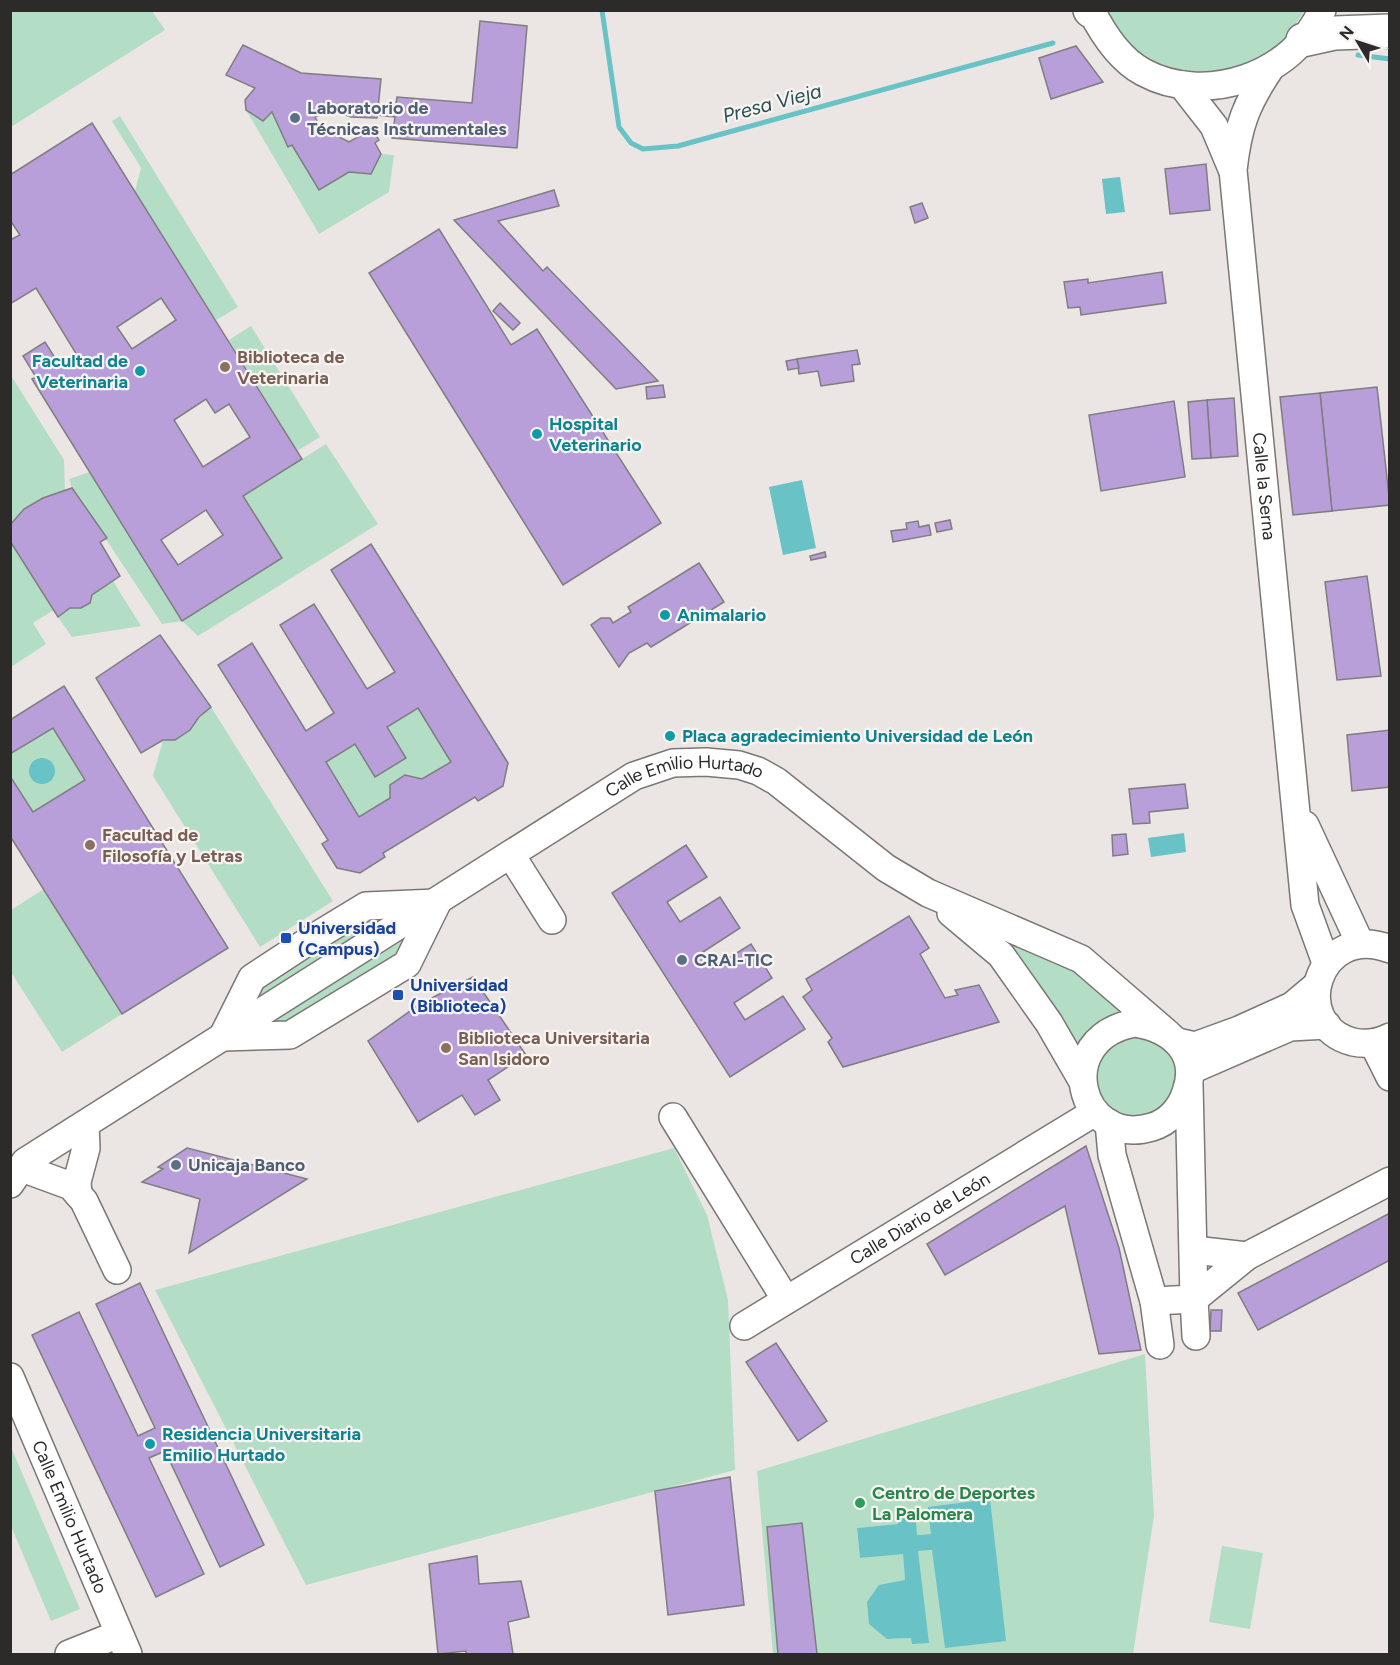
<svg xmlns="http://www.w3.org/2000/svg" width="1400" height="1665" font-family="Figtree,sans-serif">
	<style>
		.green { fill: #b4ddc6; fill-rule: evenodd }
		.water { fill: #68c2c6 }
		.lines { fill: none; stroke-linecap: round; stroke-linejoin: round }
		.stream { stroke: #68c2c6; stroke-width: 5 }
		.building { fill: #b99fd9; stroke: #7f7d81; stroke-width: 1.5; fill-rule: evenodd }
		.minor-casing { stroke: #7b7774; stroke-width: 30 }
		.highway-casing { stroke: #7b7774; stroke-width: 36 }
		.minor { stroke: #fff; stroke-width: 27 }
		.highway { stroke: #fff; stroke-width: 33 }
		.service-dot { fill: #5c6f8a; stroke: #f8f4f1; stroke-width: 2 }
		.education-dot { fill: #8d6e63; stroke: #f8f4f1; stroke-width: 2 }
		.culture-dot { fill: #0f9aa8; stroke: #f8f4f1; stroke-width: 2 }
		.transit-dot { fill: #1a4fb4; stroke: #f8f4f1; stroke-width: 2 }
		.leisure-dot { fill: #2e9e5b; stroke: #f8f4f1; stroke-width: 2 }
		.labels { text-anchor: middle; dominant-baseline: central; stroke-width: 4.5; stroke-linejoin: round; paint-order: stroke }
		.service-label { font-size: 18px; font-weight: bold; fill: #4e5e75; stroke: #f8f4f1; text-anchor: start }
		.education-label { font-size: 18px; font-weight: bold; fill: #785e54; stroke: #f8f4f1; text-anchor: start }
		.culture-label { font-size: 18px; font-weight: bold; fill: #0d838f; stroke: #f8f4f1; text-anchor: start }
		.street-label { font-size: 18px; fill: #2d2b2a; stroke: #f8f4f1 }
		.transit-label { font-size: 18px; font-weight: bold; fill: #164399; stroke: #f8f4f1; text-anchor: start }
		.leisure-label { font-size: 18px; font-weight: bold; fill: #27864d; stroke: #f8f4f1; text-anchor: start }
		.water-label { font-size: 20px; font-style: italic; fill: #265052; stroke: #f8f4f1 }
	</style>
	<rect width="100%" height="100%" fill="#ebe6e4"/>
	<g class="green">
		<polygon points="10,11 152,11 165,30 11,127"/>
		<path d="M1107,11H1304C1296,24 1285,40 1272,50C1221,91 1132,75 1107,11Z"/>
		<polygon points="246,110 262,121 272,112 288,147 292,145 319,190 349,172 370,174 381,154 394,155 389,192 319,234"/>
		<polygon points="120,116 238,307 216,320 135,191 141,168 112,121"/>
		<polygon points="251,326 320,437 297,451 229,340"/>
		<polygon points="10,374 64,460 65,491 43,498 24,509 10,525"/>
		<polygon points="326,444 378,524 198,636 182,621 162,624 72,488 69,479 90,472 182,620 281,558 243,496"/>
		<polygon points="10,541 54,610 33,623 46,644 11,667"/>
		<polygon points="113,581 141,626 72,637 58,617 70,608 81,608 89,603 92,595"/>
		<path d="M211,707L333,901L260,947L153,776L163,740C187,739 194,721 211,707Z"/>
		<polygon points="418,708 451,762 359,817 326,762 355,744 376,776 406,758 387,727"/>
		<polygon points="53,728 85,780 33,812 11,776 11,754"/>
		<polygon points="44,889 122,1014 62,1052 11,972 11,910"/>
		<polygon points="370,916 397,918 256,1004 263,981"/>
		<path d="M995,931L1063,958L1126,1010C1102,1018 1090,1028 1074,1047L1026,965Z"/>
		<polygon points="411,936 401,961 293,1026 270,1021"/>
		<polygon points="1124,1035 1165,1043 1180,1068 1168,1108 1142,1121 1114,1115 1096,1093 1094,1064"/>
		<polygon points="674,1148 707,1215 728,1300 735,1470 306,1585 155,1290"/>
		<path d="M1145,1354L1154,1516L1133,1654H817L802,1523L767,1527L778,1654H773L757,1471ZM899,1524L917,1535L931,1534L945,1648L933,1550L918,1551L911,1638L887,1639L905,1580L903,1553L860,1558L857,1528Z"/>
		<polygon points="11,1447 80,1609 51,1621 11,1526"/>
		<polygon points="1222,1546 1263,1553 1250,1629 1209,1622"/>
	</g>
	<g class="water">
		<polygon points="1120,177 1125,212 1106,214 1102,179"/>
		<polygon points="802,480 816,548 783,555 769,487"/>
		<circle cx="42" cy="771" r="13"/>
		<polygon points="1184,833 1186,852 1151,857 1148,838"/>
		<polygon points="990,1499 1006,1641 945,1648 932,1550 918,1551 929,1643 912,1644 911,1638 887,1639 869,1624 867,1602 879,1585 905,1580 903,1554 860,1558 857,1528 898,1524 897,1512 915,1510 917,1535 931,1534 928,1507"/>
	</g>
	<g class="lines">
		<g class="stream">
			<polyline points="602,10 619,127 631,143 643,149 678,146 1053,43"/>
			<polyline points="1358,55 1390,59"/>
		</g>
	</g>
	<g class="building">
		<polygon points="480,21 527,26 517,148 392,138 395,117 377,115 378,109 395,110 397,97 472,103"/>
		<polygon points="243,45 301,73 381,79 377,118 351,117 338,112 325,112 315,117 321,128 349,142 372,129 379,140 375,143 381,154 371,174 349,172 319,190 292,145 288,147 272,112 263,121 246,110 245,100 255,88 226,75"/>
		<polygon points="1076,46 1103,82 1051,99 1039,58"/>
		<path d="M92,123L302,459L243,496L282,558L182,621L32,379L36,377L23,356L45,342L60,366L77,355L36,288L10,304V240L20,235L10,220V175ZM161,298L176,320L132,349L117,327ZM206,399L215,413L229,404L250,437L203,467L174,420ZM206,510L223,535L178,565L161,540Z"/>
		<polygon points="1206,164 1210,210 1170,214 1165,169"/>
		<polygon points="554,190 559,206 498,221 543,271 547,267 658,381 616,389 454,220"/>
		<polygon points="922,203 928,218 915,223 910,207"/>
		<polygon points="439,229 511,345 537,329 661,523 563,585 369,273"/>
		<polygon points="1162,272 1166,303 1081,315 1080,307 1068,308 1064,282 1088,279 1088,283"/>
		<polygon points="500,303 520,323 513,330 493,311"/>
		<polygon points="857,350 860,364 852,365 854,381 821,386 818,371 799,374 797,359"/>
		<polygon points="797,359 799,368 788,370 786,361"/>
		<polygon points="663,385 665,397 647,399 646,387"/>
		<polygon points="1377,387 1390,505 1332,511 1320,393"/>
		<polygon points="1320,393 1332,511 1293,515 1280,397"/>
		<polygon points="1234,398 1238,456 1211,458 1207,400"/>
		<polygon points="1207,400 1211,458 1192,459 1188,402"/>
		<polygon points="1174,401 1185,477 1101,491 1089,415"/>
		<polygon points="72,488 107,538 100,542 120,576 92,595 90,603 81,608 70,608 58,617 10,541 10,525 24,509 43,498"/>
		<polygon points="950,520 952,529 937,532 935,523"/>
		<polygon points="918,521 919,527 929,525 931,535 893,542 891,531 907,529 906,523"/>
		<path d="M371,544L508,763L503,786L478,801L475,797L383,853L385,857L360,873L337,868L322,844L328,840L218,665L252,643L306,731L334,713L280,625L314,604L367,689L395,672L331,570ZM418,708L451,762L422,779L405,775L390,785V798L359,817L326,762L355,744L375,777L406,758L387,727Z"/>
		<polygon points="825,552 826,557 811,560 810,556"/>
		<polygon points="699,563 724,602 651,647 647,643 629,653 619,667 591,625 601,618 610,618 613,623 631,612 628,607"/>
		<polygon points="1367,576 1381,676 1337,680 1325,582"/>
		<polygon points="160,635 211,707 199,717 190,730 175,740 163,740 141,753 96,678"/>
		<polygon points="64,686 228,948 122,1014 10,836 10,776 33,812 85,780 53,728 10,754 10,720"/>
		<polygon points="1390,730 1390,787 1352,791 1347,735"/>
		<polygon points="1185,784 1188,808 1149,812 1150,823 1133,824 1129,789"/>
		<polygon points="1126,834 1128,854 1113,856 1112,835"/>
		<polygon points="686,845 707,877 667,902 680,922 720,897 740,928 703,952 713,968 751,944 772,978 734,1003 745,1020 783,996 805,1029 730,1077 612,893"/>
		<polygon points="909,916 929,948 920,954 945,998 958,995 955,990 979,985 999,1022 843,1067 828,1042 832,1038 803,997 812,990 806,979"/>
		<polygon points="473,977 526,1055 488,1080 500,1100 475,1115 462,1095 418,1122 368,1041 420,1004"/>
		<polygon points="1086,1146 1119,1248 1141,1350 1099,1354 1065,1206 945,1275 927,1244"/>
		<polygon points="187,1148 307,1179 189,1253 200,1199 142,1182 163,1169 158,1167"/>
		<polygon points="1390,1213 1390,1260 1258,1330 1238,1293"/>
		<polygon points="140,1283 264,1545 220,1567 165,1451 149,1458 204,1574 156,1597 32,1335 79,1312 138,1436 155,1428 96,1304"/>
		<polygon points="1211,1310 1222,1310 1221,1331 1210,1331"/>
		<polygon points="776,1343 827,1421 798,1441 746,1362"/>
		<polygon points="730,1477 744,1605 668,1615 655,1491"/>
		<polygon points="802,1523 817,1654 778,1654 767,1527"/>
		<polygon points="477,1556 479,1584 521,1581 529,1617 508,1622 513,1654 466,1654 466,1651 438,1654 429,1564"/>
	</g>
	<g class="lines">
		<defs>
			<g id="minor">
				<path d="M1091,10C1103,34 1119,59 1143,72C1205,106 1294,76 1322,10"/>
				<path id="s1" d="M1271,67C1246,104 1238,125 1233,170L1305,905L1326,963"/>
				<polyline points="1182,85 1214,126 1232,169"/>
				<polyline points="1305,825 1360,943"/>
				<polyline points="511,855 552,920"/>
				<polyline points="951,913 1001,955 1049,1023 1082,1080"/>
				<path d="M1390,949C1317,921 1287,1025 1353,1042C1366,1045 1378,1043 1390,1037"/>
				<path d="M1135,1023C1172,1029 1200,1053 1186,1092C1181,1108 1169,1122 1152,1127C1079,1149 1050,1038 1135,1023Z"/>
				<polyline points="223,1036 252,978 310,940 366,906 436,903"/>
				<polyline points="223,1037 290,1035 407,964 437,903"/>
				<polyline points="1177,1042 1195,1046 1239,1030 1292,1006 1317,985"/>
				<polyline points="1373,1043 1390,1077"/>
				<polyline points="1191,1070 1290,1027 1327,1025"/>
				<polyline points="673,1117 786,1300"/>
				<polyline points="1109,1123 1112,1155 1154,1301 1194,1299 1189,1085"/>
				<polyline points="22,1168 71,1186 84,1201 117,1270"/>
				<path id="s2" d="M10,1184L25,1162L634,776L673,763L706,762L739,765L758,771L776,781L886,868L928,893L1081,959L1168,1034"/>
				<polyline points="78,1194 77,1182 86,1148 85,1125"/>
				<polyline points="1194,1250 1247,1256"/>
				<polyline points="1154,1301 1160,1345"/>
				<path id="s3" d="M744,1326L1095,1112"/>
				<polyline points="1196,1336 1194,1299 1247,1256 1390,1181"/>
				<path id="s4" d="M10,1377L128,1654"/>
				<polyline points="69,1654 119,1634"/>
			</g>
			<g id="highway">
				<polyline points="1090,10 1091,11"/>
				<polyline points="1303,40 1335,33 1390,31"/>
			</g>
		</defs>
		<use href="#minor" class="minor-casing"/>
		<use href="#highway" class="highway-casing"/>
		<use href="#minor" class="minor"/>
		<use href="#highway" class="highway"/>
	</g>
	<g class="service-dot">
		<circle cx="295" cy="118" r="6"/>
		<circle cx="682" cy="960" r="6"/>
		<circle cx="176" cy="1165" r="6"/>
	</g>
	<g class="education-dot">
		<circle cx="225" cy="367" r="6"/>
		<circle cx="90" cy="845" r="6"/>
		<circle cx="446" cy="1048" r="6"/>
	</g>
	<g class="culture-dot">
		<circle cx="140" cy="371" r="6"/>
		<circle cx="537" cy="434" r="6"/>
		<circle cx="665" cy="615" r="6"/>
		<circle cx="670" cy="736" r="6"/>
		<circle cx="150" cy="1444" r="6"/>
	</g>
	<g class="transit-dot">
		<rect x="280" y="932" width="12" height="12" rx="3"/>
		<rect x="392" y="989" width="12" height="12" rx="3"/>
	</g>
	<circle class="leisure-dot" cx="860" cy="1503" r="6"/>
	<g class="labels">
		<g class="service-label">
			<text x="307" y="108">Laboratorio de<tspan x="307" dy="21">Técnicas Instrumentales</tspan></text>
			<text x="694" y="960">CRAI-TIC</text>
			<text x="188" y="1165">Unicaja Banco</text>
		</g>
		<g class="education-label">
			<text x="237" y="357">Biblioteca de<tspan x="237" dy="21">Veterinaria</tspan></text>
			<text x="102" y="835">Facultad de<tspan x="102" dy="21">Filosofía y Letras</tspan></text>
			<text x="458" y="1038">Biblioteca Universitaria<tspan x="458" dy="21">San Isidoro</tspan></text>
		</g>
		<g class="culture-label">
			<text x="128" y="361" text-anchor="end">Facultad de<tspan x="128" dy="21">Veterinaria</tspan></text>
			<text x="549" y="424">Hospital<tspan x="549" dy="21">Veterinario</tspan></text>
			<text x="677" y="615">Animalario</text>
			<text x="682" y="736">Placa agradecimiento Universidad de León</text>
			<text x="162" y="1434">Residencia Universitaria<tspan x="162" dy="21">Emilio Hurtado</tspan></text>
		</g>
		<g class="street-label">
			<text stroke="none"><textPath href="#s1" startOffset="429">Calle la Serna</textPath></text>
			<text stroke="none"><textPath href="#s2" startOffset="798">Calle Emilio Hurtado</textPath></text>
			<text stroke="none"><textPath href="#s3" startOffset="206">Calle Diario de León</textPath></text>
			<text stroke="none"><textPath href="#s4" startOffset="152">Calle Emilio Hurtado</textPath></text>
		</g>
		<g class="transit-label">
			<text x="298" y="928">Universidad<tspan x="298" dy="21">(Campus)</tspan></text>
			<text x="410" y="985">Universidad<tspan x="410" dy="21">(Biblioteca)</tspan></text>
		</g>
		<g class="leisure-label">
			<text x="872" y="1493">Centro de Deportes<tspan x="872" dy="21">La Palomera</tspan></text>
		</g>
		<g class="water-label">
			<text transform="translate(772 103) rotate(-15)">Presa Vieja</text>
		</g>
	</g>
	<rect width="1400" height="1665" fill="none" stroke="#2d2b2a" stroke-width="24"/>
	<g transform="translate(1358 42) rotate(309)" stroke="#f8f4f1" stroke-width="4.5" paint-order="stroke">
	<path d="M0-4.5L10 22L0 15L-10 22Z" fill="#2d2b2a"/>
	<text y="-9" font-size="16" font-weight="bold" text-anchor="middle" fill="#2d2b2a">N</text>
	</g>
</svg>
